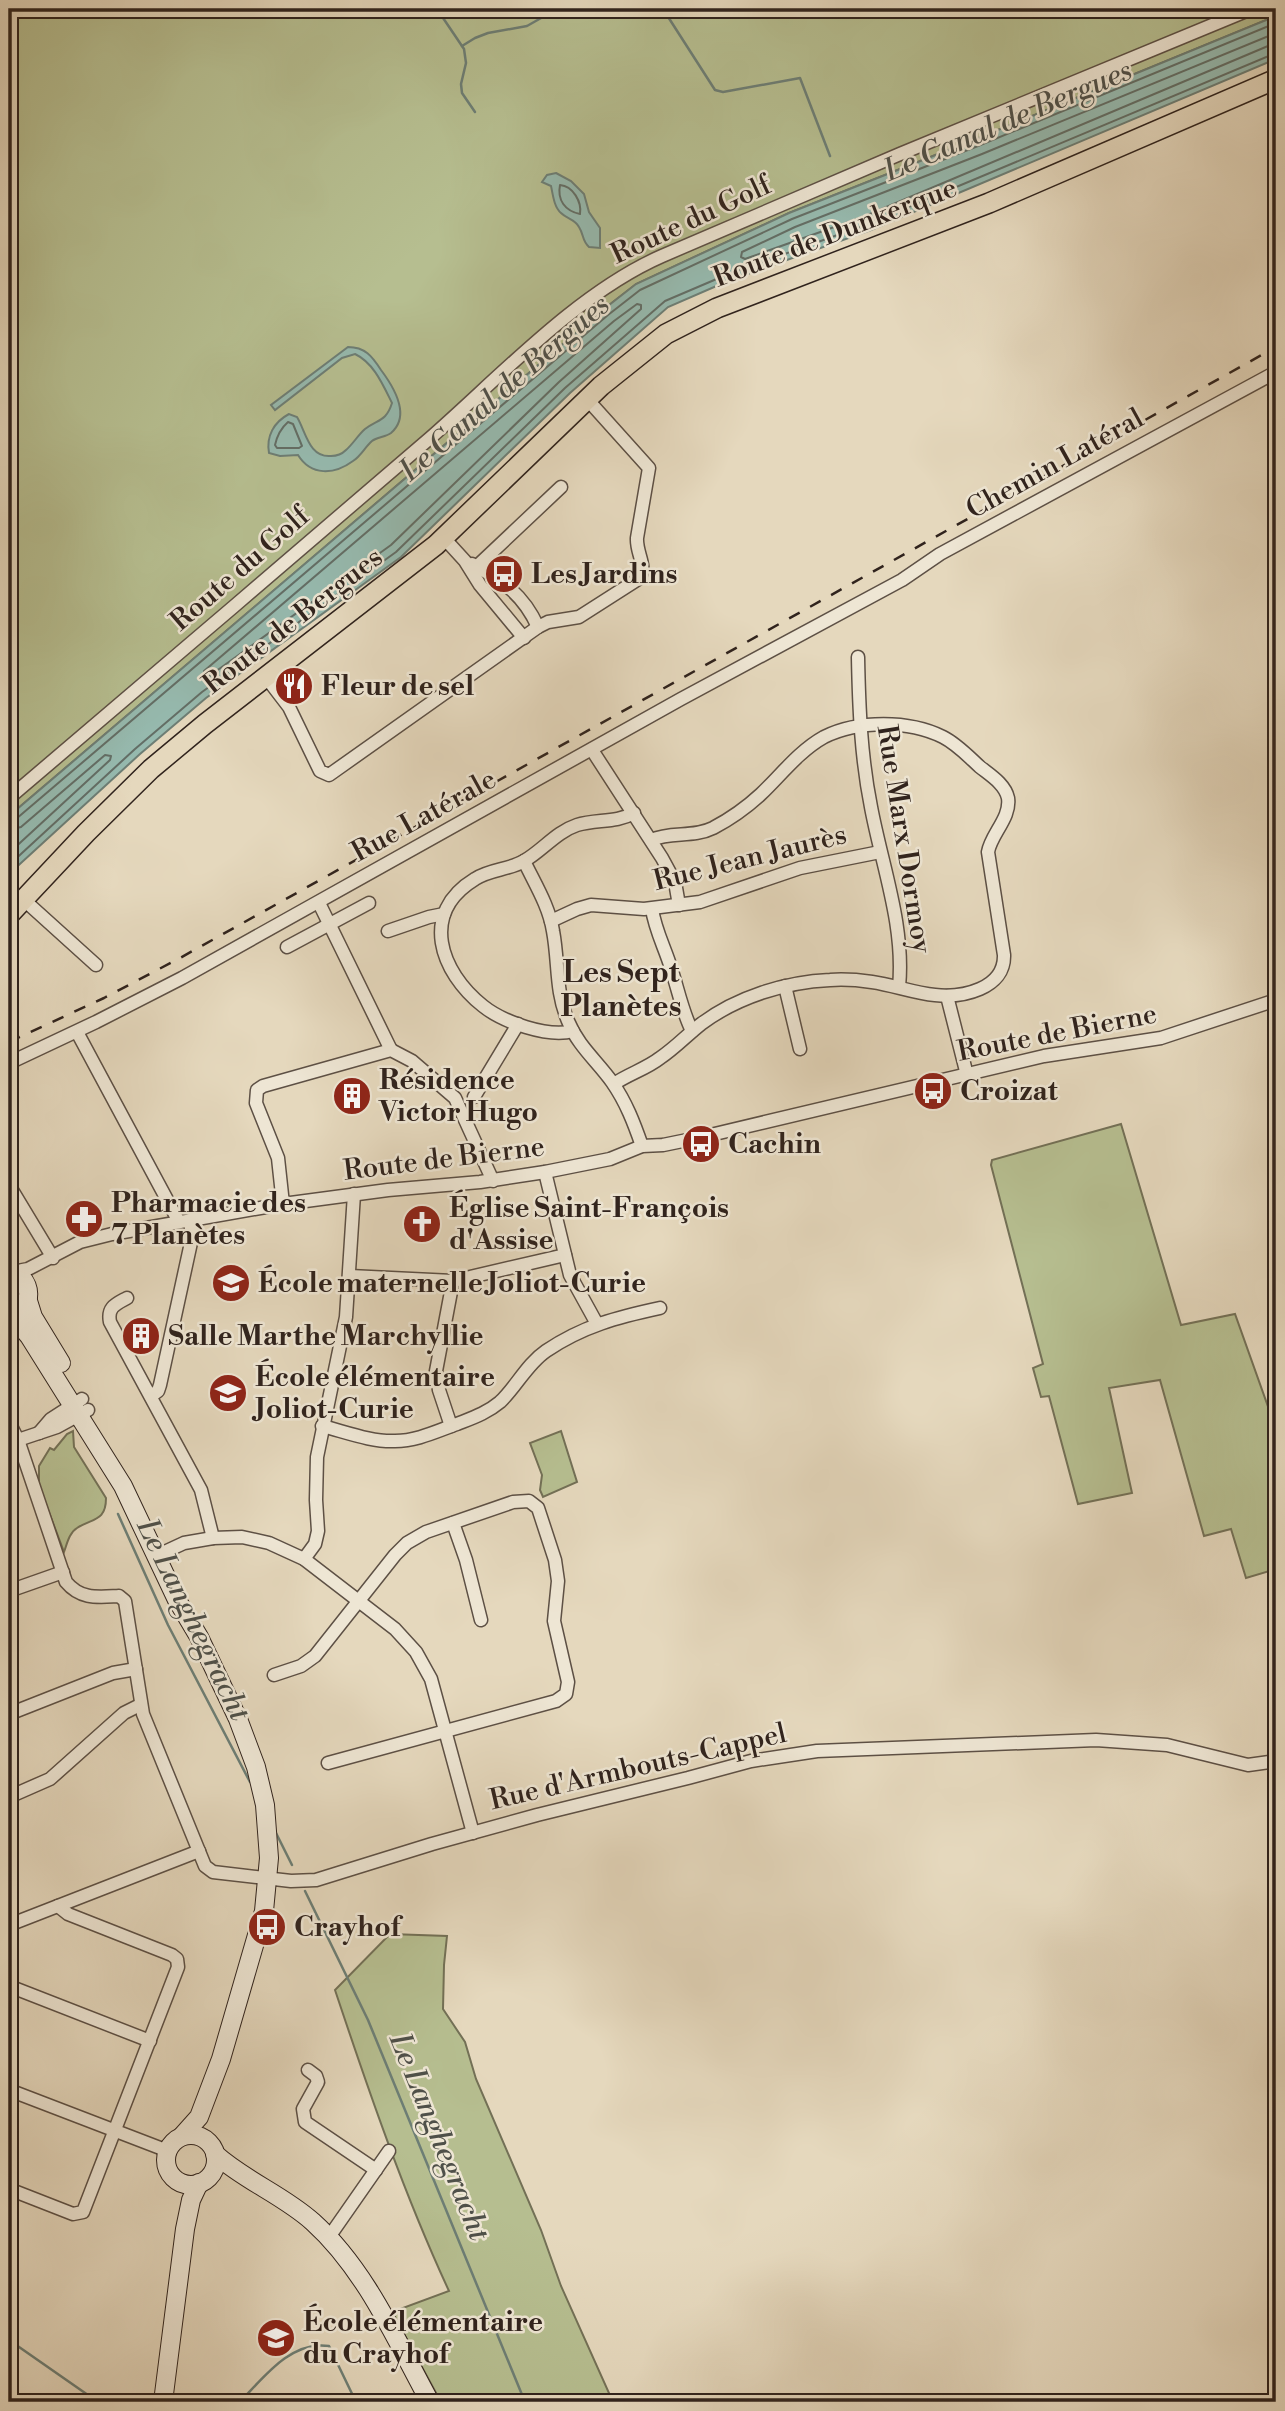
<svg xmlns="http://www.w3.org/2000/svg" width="1285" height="2411" font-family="'Libre Bodoni',serif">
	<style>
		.green { fill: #b6be90; stroke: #737056; stroke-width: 2 }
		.water { fill: #96baaf; stroke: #6d7e75; stroke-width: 2 }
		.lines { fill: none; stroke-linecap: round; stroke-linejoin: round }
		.shore { stroke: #636e66; stroke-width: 2 }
		.stream { stroke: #6d7e75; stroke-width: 2.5 }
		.street-casing { stroke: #5d5045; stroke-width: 15 }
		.secondary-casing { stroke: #30231d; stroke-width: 20 }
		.primary-casing { stroke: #30231d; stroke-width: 22 }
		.street { stroke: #eee6d4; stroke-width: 12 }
		.secondary { stroke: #eee6d4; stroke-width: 18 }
		.primary { stroke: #e5d8bd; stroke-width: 19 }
		.rail { stroke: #30231d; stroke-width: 2.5; stroke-dasharray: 12 12; stroke-linecap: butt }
		.labels { text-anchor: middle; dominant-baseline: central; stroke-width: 5; stroke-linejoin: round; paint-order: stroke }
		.street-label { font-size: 28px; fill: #30231d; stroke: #eee6d4 }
		.poi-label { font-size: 28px; font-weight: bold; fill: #30231d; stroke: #eee6d4; text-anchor: start }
		.water-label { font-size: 30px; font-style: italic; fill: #4f5049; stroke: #eee6d4 }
		.neighbourhood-label { font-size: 30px; font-weight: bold; fill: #30231d; stroke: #eee6d4 }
	</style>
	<rect width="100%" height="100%" fill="#e5d8bd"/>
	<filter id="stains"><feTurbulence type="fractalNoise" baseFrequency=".00286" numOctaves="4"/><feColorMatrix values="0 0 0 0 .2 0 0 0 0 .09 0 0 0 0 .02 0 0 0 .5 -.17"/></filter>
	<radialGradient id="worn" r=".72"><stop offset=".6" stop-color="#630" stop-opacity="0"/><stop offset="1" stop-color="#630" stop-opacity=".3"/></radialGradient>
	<g class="green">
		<polygon points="9,9 1276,9 1276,16 976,139 789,213 636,284 604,309 9,816"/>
		<polygon points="1121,1124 1181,1325 1235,1314 1276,1429 1276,1569 1246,1578 1231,1529 1204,1536 1160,1380 1109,1388 1132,1493 1078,1504 1049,1396 1041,1397 1033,1368 1043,1364 991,1165 992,1160"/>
		<path d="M73,1431L74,1447L106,1498C106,1522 92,1518 77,1528C69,1533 67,1544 64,1552L39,1486V1466L50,1448L54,1450L67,1434Z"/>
		<polygon points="561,1431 577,1482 543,1497 540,1490 542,1475 530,1443"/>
		<path d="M390,1934L447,1936L444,1965L443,2009L465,2042L476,2079L541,2230L561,2286L613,2402H441L392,2312L449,2291C404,2194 369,2092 335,1990Z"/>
	</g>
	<g class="water">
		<polygon points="1276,16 1276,59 871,230 728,281 668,307 570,393 401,557 206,698 140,754 9,874 9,816 604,309 636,284 789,213 976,139"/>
		<path d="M556,173L571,181L584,194L589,212L600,228V248L589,247C582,241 584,235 579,227C575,219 567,219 561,213C554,207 553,195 551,186L542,182L547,175Z"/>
		<path d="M348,347C365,347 372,356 381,370C393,386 412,415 391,433C386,437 377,437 372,441C365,447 361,456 353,461C334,475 311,476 298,455L280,456L269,453C266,436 274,422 289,414L297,417C306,432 309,458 331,456C337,456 342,454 346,450C353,444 358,435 365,429C378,419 386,422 392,403C383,385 374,363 355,354L342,358L275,410L271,405Z"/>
	</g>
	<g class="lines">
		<g class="shore">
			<polyline points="1276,33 982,154 795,227 742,252 741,257 745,259 865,216 1268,46 1276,44"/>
			<path d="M560,185C573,186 582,202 580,214C565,211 557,200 560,185Z"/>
			<polygon points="637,304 641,305 641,309 559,382 391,545 208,677 204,676 204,671 614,321"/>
			<path d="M288,422L293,424L302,446L299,448H277L275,445C277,436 280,429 288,422Z"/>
			<polyline points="9,821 16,819 608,315 640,290 792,219 978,146 1276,23"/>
			<polyline points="9,830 21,827 105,755 111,756 110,760 9,853"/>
			<polyline points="9,865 135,749 202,692 396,552 565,388 665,301 726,275 868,224 1276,53"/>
		</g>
		<g class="stream">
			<polyline points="437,9 464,49 466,63 461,84 462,93 475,112"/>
			<polyline points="663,9 715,90 723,92 800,78 830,156"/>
			<polyline points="462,46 475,38 488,33 527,26 557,9"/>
			<polyline points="118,1514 168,1625 250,1782"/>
			<polyline points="276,1833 292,1865"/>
			<polyline points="305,1891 368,2020 525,2402"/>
			<polyline points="9,2340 98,2402"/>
			<path d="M240,2402C263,2378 291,2340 329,2346L356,2402"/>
		</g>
		<defs>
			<g id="street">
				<polyline points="444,538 465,561 480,585 524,638"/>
				<path d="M472,564C503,581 523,594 538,627"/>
				<polyline points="472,571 561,487"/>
				<path d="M858,657C859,708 861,757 871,807C882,866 905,926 899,987"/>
				<path d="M266,677L289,707L320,771L329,775L538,627L548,622L579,617L640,578C647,565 636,553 637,538L649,468L587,399"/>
				<polyline points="592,750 662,858 675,882 679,905"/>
				<path d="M9,798C150,679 289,559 429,439C499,378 577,293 662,256L900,154L1251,9"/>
				<path d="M524,861C535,884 549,906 553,931C559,963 555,990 568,1021C578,1046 597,1061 612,1082C626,1102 634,1123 642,1146"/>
				<polyline points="23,899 96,965"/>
				<polyline points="319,903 391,1050"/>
				<path d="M652,909C655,930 665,948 671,968C678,989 682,1011 692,1031"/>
				<polyline points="551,921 577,909 591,905 644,909 700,902 800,868 880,852"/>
				<polyline points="388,931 429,917 444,914"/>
				<polyline points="287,947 369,903"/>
				<polyline points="785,986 800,1049"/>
				<polyline points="947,996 967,1075"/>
				<path d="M573,1031C548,1038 503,1022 483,1006C440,972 419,913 475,879C490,869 509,870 524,861C543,850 556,832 577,825C596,819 616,823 634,813"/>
				<polyline points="77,1032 179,1222"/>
				<polyline points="9,1063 96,1022 182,978 681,699 902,580 940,554 1276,372"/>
				<path d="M614,1084C628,1074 646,1069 660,1058C675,1048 687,1035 701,1024C737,997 785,982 830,980C844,979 858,980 872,982C893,985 914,993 935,995C962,998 1005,989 1004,955L988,852C991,834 1011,818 1008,798C1005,784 990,775 980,767C969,757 957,744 943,737C909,720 858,720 824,737C799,751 781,775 761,794C747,807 730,819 713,828C693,838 671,831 651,840"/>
				<polyline points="474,1097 518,1024"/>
				<polyline points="545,1172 570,1275 597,1324"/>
				<polyline points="9,1185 53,1258"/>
				<polyline points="283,1204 278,1158 256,1103 257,1090 263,1086 391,1050 412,1061 455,1098 493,1181"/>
				<polyline points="12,1272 28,1269 80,1242 112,1234 283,1204 388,1190 480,1182 545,1172 610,1159 642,1146 663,1145 702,1137 1044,1056 1161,1038 1276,1000"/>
				<polyline points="350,1276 453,1281 565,1255"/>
				<path d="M127,1298C116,1304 107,1307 110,1322L201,1490L213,1538"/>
				<polyline points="151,1396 158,1391 160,1385 192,1238 190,1220"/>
				<path d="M9,1422L18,1440L66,1582C81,1600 98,1597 119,1596L125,1601L143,1714L205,1866L213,1872L291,1881L316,1880L432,1844L537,1815L688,1778L751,1761L817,1751L1096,1740L1167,1745L1248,1765L1276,1761"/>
				<path d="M322,1426C346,1432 371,1442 395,1441C417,1441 437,1431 457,1424C472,1418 487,1413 500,1402C516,1387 527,1364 546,1351C583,1326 618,1317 660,1308"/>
				<polyline points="451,1426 439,1390 436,1371 453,1281"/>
				<polyline points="39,1433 51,1419 82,1399"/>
				<polyline points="9,1443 57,1427 88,1410"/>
				<polyline points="453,1523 466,1560 481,1620"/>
				<polyline points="156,1556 184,1543 213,1538 242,1537 269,1543 304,1559 395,1629 416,1652 431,1679 473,1833"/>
				<polyline points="304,1559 315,1544 318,1531 316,1500 317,1457 346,1317 354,1194"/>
				<polyline points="9,1591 63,1572"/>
				<polyline points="274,1675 301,1666 315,1656 395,1555 407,1543 426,1532 513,1502 529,1501 538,1508 555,1560 558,1581 554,1621 568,1682 566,1694 556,1701 328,1763"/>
				<polyline points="9,1714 113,1673 136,1669"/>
				<polyline points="9,1797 50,1779 124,1713 140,1705"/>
				<polyline points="9,1925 199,1851"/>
				<polyline points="9,1986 150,2041"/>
				<polyline points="308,2070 316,2076 318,2082 303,2109 305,2122 376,2170"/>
				<polyline points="9,2090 168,2151"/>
				<polyline points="9,2189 73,2214 83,2212 178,1967 177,1959 172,1955 68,1914 58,1906"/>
				<polyline points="329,2237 389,2151"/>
			</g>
			<g id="secondary">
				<path d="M9,1271C27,1276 33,1292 24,1309"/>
				<polyline points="28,1301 33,1317 61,1363"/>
				<polyline points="9,1318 19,1324 29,1336 123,1486 177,1600 199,1637 238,1719 256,1767 265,1805 269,1858 264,1911 221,2059 199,2117 182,2136"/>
				<circle cx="191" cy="2160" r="25"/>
				<path d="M215,2154C245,2181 283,2195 313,2222C366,2270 396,2340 430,2402"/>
				<polyline points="163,2402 185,2229 191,2200 199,2183"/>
			</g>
			<polyline id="primary" points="9,915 86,833 151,769 205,724 436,545 601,386 666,334 717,308 989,203 1276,79"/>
		</defs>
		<use href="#street" class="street-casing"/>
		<use href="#secondary" class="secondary-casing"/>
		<use href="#primary" class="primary-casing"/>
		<use href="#street" class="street"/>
		<use href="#secondary" class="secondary"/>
		<use href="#primary" class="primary"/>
		<polyline class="rail" points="9,1042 104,998 180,958 1276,347"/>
	</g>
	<defs>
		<symbol id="bus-disc" viewBox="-11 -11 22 22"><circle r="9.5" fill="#8f2418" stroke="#eee6d4"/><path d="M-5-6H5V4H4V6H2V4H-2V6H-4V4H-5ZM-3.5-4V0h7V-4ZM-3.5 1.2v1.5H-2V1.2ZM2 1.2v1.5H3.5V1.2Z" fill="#fff"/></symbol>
		<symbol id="restaurant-disc" viewBox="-11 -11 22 22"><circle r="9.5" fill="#8f2418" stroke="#eee6d4"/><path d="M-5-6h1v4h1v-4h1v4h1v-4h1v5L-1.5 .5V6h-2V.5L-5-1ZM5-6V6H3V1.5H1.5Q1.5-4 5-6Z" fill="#fff"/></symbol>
		<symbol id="building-disc" viewBox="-11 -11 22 22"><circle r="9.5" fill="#8f2418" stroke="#eee6d4"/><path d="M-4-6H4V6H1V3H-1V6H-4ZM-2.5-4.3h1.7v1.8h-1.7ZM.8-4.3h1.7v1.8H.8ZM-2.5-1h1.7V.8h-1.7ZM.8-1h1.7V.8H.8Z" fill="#fff"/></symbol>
		<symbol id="pharmacy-disc" viewBox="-11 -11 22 22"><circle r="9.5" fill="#8f2418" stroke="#eee6d4"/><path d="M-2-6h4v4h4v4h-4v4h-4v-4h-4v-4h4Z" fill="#fff"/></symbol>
		<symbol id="church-disc" viewBox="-11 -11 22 22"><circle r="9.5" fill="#8f2418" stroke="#eee6d4"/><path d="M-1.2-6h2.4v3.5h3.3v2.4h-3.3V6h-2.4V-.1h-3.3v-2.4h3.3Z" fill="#fff"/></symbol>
		<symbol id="school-disc" viewBox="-11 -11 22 22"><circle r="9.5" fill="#8f2418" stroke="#eee6d4"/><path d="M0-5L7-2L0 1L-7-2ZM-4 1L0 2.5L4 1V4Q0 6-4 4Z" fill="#fff"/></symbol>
	</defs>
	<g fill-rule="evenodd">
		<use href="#bus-disc" x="482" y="552" width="44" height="44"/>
		<use href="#restaurant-disc" x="272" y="664" width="44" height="44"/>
		<use href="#bus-disc" x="911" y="1069" width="44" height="44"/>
		<use href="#building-disc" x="330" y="1074" width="44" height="44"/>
		<use href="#bus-disc" x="679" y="1122" width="44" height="44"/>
		<use href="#pharmacy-disc" x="62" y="1197" width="44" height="44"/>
		<use href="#church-disc" x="400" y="1202" width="44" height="44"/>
		<use href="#school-disc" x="209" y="1261" width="44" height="44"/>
		<use href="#building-disc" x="119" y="1314" width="44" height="44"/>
		<use href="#school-disc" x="206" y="1371" width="44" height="44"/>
		<use href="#bus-disc" x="245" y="1905" width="44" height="44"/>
		<use href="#school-disc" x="254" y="2316" width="44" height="44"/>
	</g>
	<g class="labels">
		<g class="street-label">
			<text transform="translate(691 220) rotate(-25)">Route du Golf</text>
			<text transform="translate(835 233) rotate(-21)">Route de Dunkerque</text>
			<text transform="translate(1055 464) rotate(-29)">Chemin Latéral</text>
			<text transform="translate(240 569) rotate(-41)">Route du Golf</text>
			<text transform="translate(293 621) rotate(-38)">Route de Bergues</text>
			<text transform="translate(424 816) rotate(-29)">Rue Latérale</text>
			<text transform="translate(904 839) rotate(81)">Rue Marx Dormoy</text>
			<text transform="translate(750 858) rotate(-14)">Rue Jean Jaurès</text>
			<text transform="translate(1057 1033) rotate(-11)">Route de Bierne</text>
			<text transform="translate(444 1159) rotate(-7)">Route de Bierne</text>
			<text transform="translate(638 1767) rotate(-13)">Rue d'Armbouts-Cappel</text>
		</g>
		<g class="poi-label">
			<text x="531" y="574">Les Jardins</text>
			<text x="321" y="686">Fleur de sel</text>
			<text x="379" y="1080">Résidence<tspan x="379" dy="32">Victor Hugo</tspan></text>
			<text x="960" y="1091">Croizat</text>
			<text x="728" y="1144">Cachin</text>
			<text x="111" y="1203">Pharmacie des<tspan x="111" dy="32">7 Planètes</tspan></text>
			<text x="449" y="1208">Église Saint-François<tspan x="449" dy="32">d'Assise</tspan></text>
			<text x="258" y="1283">École maternelle Joliot-Curie</text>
			<text x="168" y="1336">Salle Marthe Marchyllie</text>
			<text x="255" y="1377">École élémentaire<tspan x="255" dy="32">Joliot-Curie</tspan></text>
			<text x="294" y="1927">Crayhof</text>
			<text x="303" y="2322">École élémentaire<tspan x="303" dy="32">du Crayhof</tspan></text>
		</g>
		<g class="water-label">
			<text transform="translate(1008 121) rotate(-23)">Le Canal de Bergues</text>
			<text transform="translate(505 388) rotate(-41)">Le Canal de Bergues</text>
			<text transform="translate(193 1620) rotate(64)">Le Langhegracht</text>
			<text transform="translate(439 2137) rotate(68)">Le Langhegracht</text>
		</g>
		<g class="neighbourhood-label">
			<text x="621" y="973">Les Sept<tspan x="621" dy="34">Planètes</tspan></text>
		</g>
	</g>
	<rect width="1285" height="2411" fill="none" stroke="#e5d8bd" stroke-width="35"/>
	<rect x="10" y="10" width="1264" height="2390" fill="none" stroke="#30231d" stroke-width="3.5"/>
	<rect x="18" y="18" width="1250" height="2376" fill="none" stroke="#30231d" stroke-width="2"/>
	<rect width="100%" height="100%" filter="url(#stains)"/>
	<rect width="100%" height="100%" fill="url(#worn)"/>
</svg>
